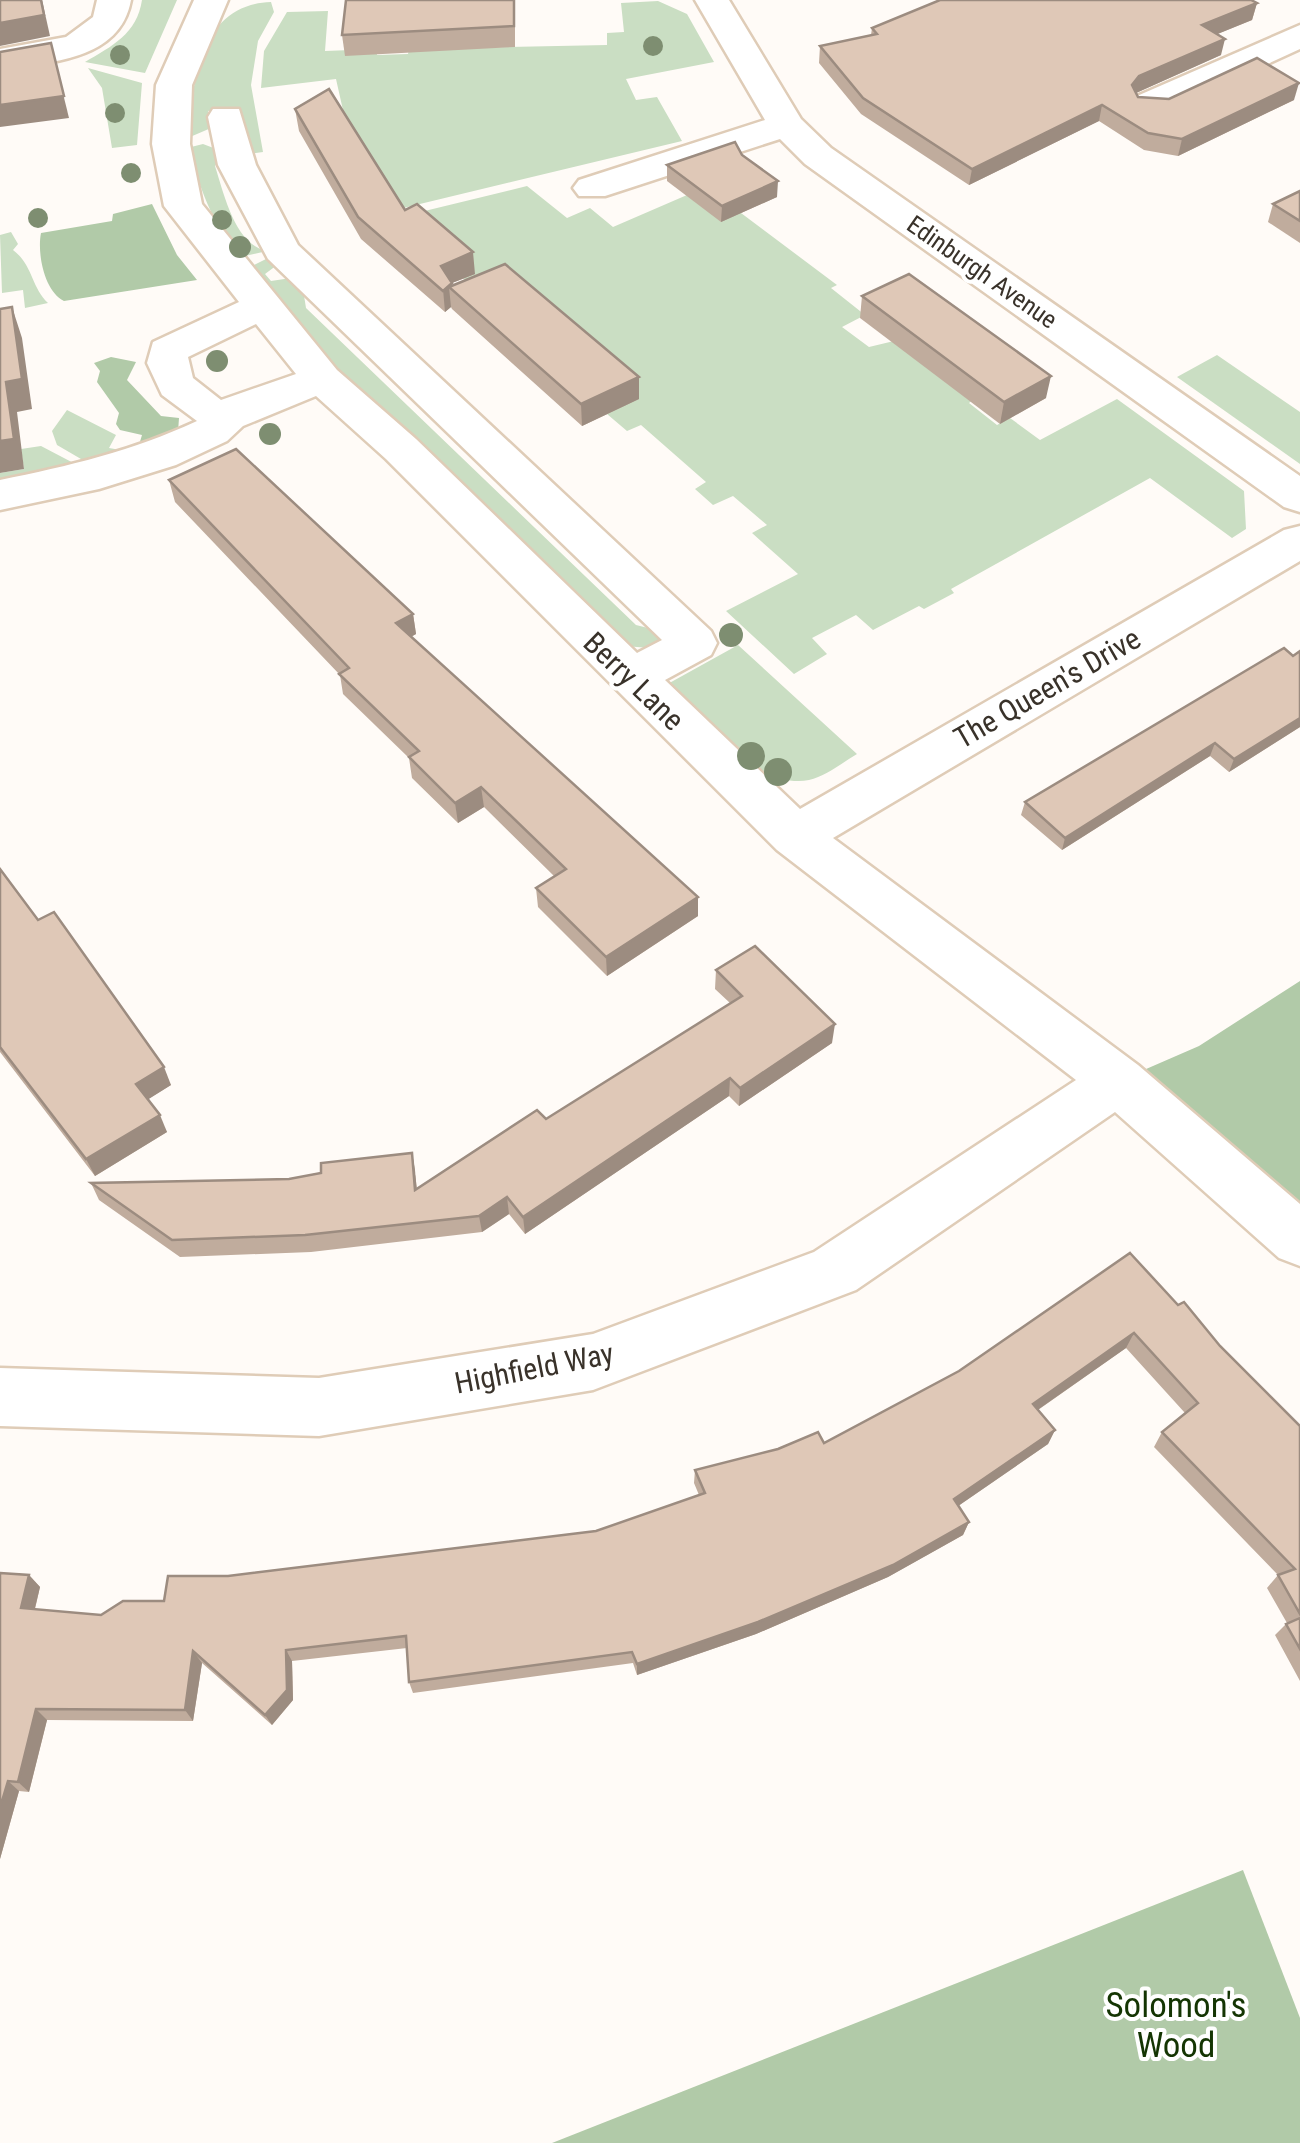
<svg xmlns="http://www.w3.org/2000/svg" width="1300" height="2143" font-family="'Roboto Condensed',sans-serif">
	<style>
		.green { fill: #cadec3 }
		.forest { fill: #b1caa8 }
		.lines { fill: none; stroke-linecap: round; stroke-linejoin: round }
		.minor-casing { stroke: #dfccb7; stroke-width: 5 }
		.minor { fill: #fff; fill-rule: evenodd }
		.tree { fill: #7e8e71 }
		.wall { fill: #c0ac9d }
		.shaded-wall { fill: #9c8c80 }
		.building { fill: #dfc8b7; stroke: #9c8c80; stroke-width: 2.5 }
		.labels { text-anchor: middle; dominant-baseline: central; stroke-width: 8; stroke-linejoin: round; paint-order: stroke }
		.far-street-label { font-size: 25px; fill: #39322a; stroke: #fff }
		.street-label { font-size: 30px; fill: #39322a; stroke: #fff }
		.near-park-label { font-size: 35px; fill: #143503; stroke: #fff }
	</style>
	<rect width="100%" height="100%" fill="#fffbf7"/>
	<g class="green">
		<path d="M142,0H177L145,73L85,62C112,46 137,34 142,0Z"/>
		<polygon points="658,1 687,14 714,62 626,79 636,100 657,97 682,141 395,210 349,137 336,79 261,88 264,51 287,12 328,11 325,51 377,49 377,55 408,54 409,49 607,45 607,33 624,32 621,3"/>
		<path d="M271,2L274,12L258,41L251,85L263,152L249,154L237,108L208,111L211,128L190,137C191,81 201,4 271,2Z"/>
		<polygon points="88,68 142,83 137,145 112,148 102,88"/>
		<path d="M203,144L224,152L215,166C224,194 235,245 267,251L236,258C215,222 197,189 191,147Z"/>
		<path d="M527,186L567,218L590,208L613,227L687,195L741,213L837,285L831,288L865,315L842,327L869,347L894,341L974,399L969,403L997,425L1010,418L1040,440L1117,399L1244,491L1246,529L1232,538L1150,478L951,589L954,593L924,609L919,606L873,630L856,615L812,638L827,654L794,674L726,611L798,574L752,533L767,525L733,496L713,505L695,489L706,482L641,425L627,431L607,414L639,397C557,326 472,310 404,216Z"/>
		<path d="M11,232L18,244L13,250C33,265 31,287 48,303L25,308L23,290L2,293L0,235Z"/>
		<polygon points="274,255 277,265 265,274 271,281 291,278 302,283 306,308 636,625 660,631 658,641 650,648 624,646 336,376 246,269"/>
		<polygon points="1217,355 1300,412 1300,464 1177,377"/>
		<polygon points="67,410 116,435 109,448 132,452 93,466 57,445 52,431"/>
		<polygon points="41,446 83,468 0,488 0,473 24,469 21,449"/>
		<path d="M738,645L857,754C842,763 826,776 809,780C759,791 698,717 664,686Z"/>
	</g>
	<g class="forest">
		<path d="M152,204L177,255L197,280L64,301C44,291 37,253 41,233L112,221L113,214Z"/>
		<polygon points="111,357 136,362 127,380 161,416 179,418 178,432 139,445 142,435 120,430 116,424 119,413 97,382 100,371 94,363"/>
		<polygon points="1300,981 1300,1225 1130,1076 1199,1046"/>
		<polygon points="1243,1870 1300,2018 1300,2143 552,2143"/>
	</g>
	<g class="lines">
		<defs>
			<g id="minor">
				<path d="M97,0H131C120,61 50,61 0,71V49L66,37L93,17Z"/>
				<path d="M194,0H228L192,85L190,144L202,204L337,370L416,439L637,653L662,640L268,259L218,165L208,117L213,109H239L256,165L298,245L711,631L717,643L711,655L665,680L800,809L1284,530L1300,526V561L833,838L1138,1065L1300,1204V1266L1279,1258L1115,1112L856,1290L593,1390L319,1436L0,1426V1368L319,1378L593,1334L814,1252L1076,1080L777,850L386,459L316,396L243,426L227,441L176,465L99,489L0,510V480C69,466 132,451 197,421L162,395L147,363L153,342L239,302L164,206L152,144L156,85ZM256,324L296,374L221,400L193,378L188,357Z"/>
				<polygon points="695,0 729,0 801,119 831,148 1300,476 1300,512 1284,507 805,164 780,139 605,196 579,196 573,188 579,180 765,120"/>
				<polygon points="1300,25 1300,49 1163,112 1137,112 1132,104 1137,96"/>
			</g>
		</defs>
		<use href="#minor" class="minor-casing"/>
		<use href="#minor" class="minor"/>
	</g>
	<g class="tree">
		<circle cx="653" cy="46" r="10"/>
		<circle cx="120" cy="55" r="10"/>
		<circle cx="115" cy="113" r="10"/>
		<circle cx="131" cy="173" r="10"/>
		<circle cx="38" cy="218" r="10"/>
		<circle cx="222" cy="220" r="10"/>
		<circle cx="240" cy="247" r="11"/>
		<circle cx="217" cy="361" r="11"/>
		<circle cx="270" cy="434" r="11"/>
		<circle cx="731" cy="635" r="12"/>
		<circle cx="751" cy="756" r="14"/>
		<circle cx="778" cy="772" r="14"/>
	</g>
	<g class="wall">
		<polygon points="346,0 515,0 515,47 345,56 342,35"/>
		<polygon points="1257,3 1252,20 1217,34 1221,55 1136,93 1138,97 1169,99 1294,100 1178,156 1144,150 1099,121 969,185 861,114 819,63 820,46 871,35 872,28"/>
		<polygon points="295,109 475,274 452,283 452,286 639,377 639,399 582,426 452,309 451,307 445,312 361,239 299,131"/>
		<polygon points="667,165 777,197 721,222 667,181"/>
		<polygon points="1300,191 1300,243 1268,222 1273,204"/>
		<polygon points="862,296 1046,398 1000,424 860,318"/>
		<polygon points="169,480 413,614 416,634 411,637 698,897 698,916 607,976 538,907 536,888 554,876 484,807 458,823 412,778 409,758 343,694 340,675 175,502"/>
		<polygon points="1300,651 1300,727 1229,772 1210,756 1062,850 1021,815 1025,802"/>
		<polygon points="0,869 38,920 171,1085 148,1099 167,1132 95,1176 0,1052"/>
		<polygon points="716,970 832,1043 739,1106 729,1096 525,1234 509,1214 482,1232 311,1252 180,1257 99,1200 91,1183 289,1179 412,1153 417,1188 546,1119 730,1003 715,989"/>
		<polygon points="1178,1305 1300,1426 1300,1681 1275,1635 1287,1623 1267,1588 1278,1575 1154,1447 1162,1432 1185,1413 1126,1348 1038,1410 1055,1430 1048,1444 958,1506 969,1522 963,1535 888,1577 756,1634 637,1675 633,1663 413,1693 409,1682 407,1648 292,1661 293,1700 272,1725 202,1663 193,1721 47,1720 29,1792 19,1791 0,1859 0,1573 29,1575 40,1587 35,1609 101,1615 164,1601 228,1576 596,1531 699,1495 694,1483 695,1470 824,1443"/>
	</g>
	<g class="shaded-wall">
		<polygon points="42,0 50,36 0,46 0,23"/>
		<polygon points="1257,3 1252,20 1198,42 1202,25"/>
		<polygon points="1225,39 1221,55 1136,93 1132,85 1139,76"/>
		<polygon points="56,65 69,118 0,127 0,105"/>
		<polygon points="1299,83 1294,100 1178,156 1182,139"/>
		<polygon points="1102,105 1099,121 969,185 972,169"/>
		<polygon points="778,181 777,197 721,222 722,206"/>
		<polygon points="473,252 475,274 452,283 452,290 449,287 451,307 445,312 441,266"/>
		<polygon points="12,307 22,338 32,409 17,412 24,469 0,473 0,441"/>
		<polygon points="1051,376 1046,398 1000,424 1004,402"/>
		<polygon points="639,377 639,399 582,426 581,404"/>
		<polygon points="413,614 416,634 399,643 396,623"/>
		<polygon points="1300,718 1300,727 1229,772 1234,759"/>
		<polygon points="1215,743 1210,756 1062,850 1065,838"/>
		<polygon points="481,787 484,807 458,823 455,803"/>
		<polygon points="698,897 698,916 607,976 606,957"/>
		<polygon points="835,1024 832,1043 739,1106 740,1088"/>
		<polygon points="164,1067 171,1085 144,1102 136,1084"/>
		<polygon points="730,1078 729,1096 525,1234 523,1217"/>
		<polygon points="160,1115 167,1132 95,1176 86,1159"/>
		<polygon points="412,1153 415,1170 418,1207 415,1190"/>
		<polygon points="507,1197 509,1214 482,1232 479,1216"/>
		<polygon points="1134,1333 1126,1348 1026,1418 1033,1404"/>
		<polygon points="1055,1430 1048,1444 948,1513 954,1499"/>
		<polygon points="969,1522 963,1535 888,1577 756,1634 637,1675 637,1664"/>
		<polygon points="29,1575 40,1587 32,1620 21,1608"/>
		<polygon points="286,1650 292,1661 293,1700 272,1725 265,1715"/>
		<polygon points="193,1651 202,1663 193,1721 185,1710"/>
		<polygon points="36,1709 47,1720 29,1792 18,1782"/>
		<polygon points="8,1781 19,1791 0,1859 0,1808"/>
	</g>
	<g class="building">
		<polygon points="0,0 41,0 44,15 0,23"/>
		<polygon points="346,0 514,0 514,26 342,35"/>
		<polygon points="940,0 1251,0 1257,3 1202,25 1225,39 1139,76 1132,85 1138,97 1169,99 1257,58 1299,83 1182,139 1148,133 1102,105 972,169 863,98 820,46 877,34 872,28"/>
		<polygon points="51,43 64,96 0,105 0,52"/>
		<polygon points="329,89 405,210 417,204 473,252 441,266 452,283 443,291 358,217 295,109"/>
		<polygon points="735,142 742,155 778,181 722,206 667,165"/>
		<polygon points="1300,191 1300,221 1273,204"/>
		<polygon points="505,264 639,377 581,404 449,287"/>
		<polygon points="909,274 1051,376 1004,402 862,296"/>
		<polygon points="12,307 22,379 6,382 14,439 0,441 0,309"/>
		<polygon points="236,449 413,614 396,623 698,897 606,957 536,888 566,869 481,787 455,803 409,757 419,751 339,674 349,668 169,480"/>
		<polygon points="1284,648 1293,656 1300,651 1300,718 1234,759 1215,743 1065,838 1025,802"/>
		<polygon points="0,869 38,920 54,912 164,1067 136,1084 160,1115 86,1159 0,1047"/>
		<polygon points="755,946 835,1024 740,1088 730,1078 523,1217 507,1197 479,1216 305,1235 172,1240 91,1183 289,1179 321,1173 321,1163 412,1153 415,1190 537,1110 546,1119 742,996 716,970"/>
		<polygon points="1130,1253 1178,1305 1184,1302 1220,1346 1300,1426 1300,1614 1278,1575 1295,1569 1162,1432 1198,1403 1134,1333 1033,1404 1055,1430 954,1499 969,1522 893,1565 758,1622 637,1664 632,1652 409,1682 406,1636 286,1650 287,1690 265,1715 193,1651 185,1710 36,1709 18,1782 8,1781 0,1808 0,1573 29,1575 21,1608 101,1615 123,1601 164,1601 168,1576 228,1576 596,1531 705,1493 695,1470 778,1449 818,1432 824,1443 959,1371"/>
		<polygon points="1300,1618 1300,1649 1286,1624"/>
	</g>
	<g class="labels">
		<g class="far-street-label">
			<text transform="translate(982 272) rotate(35)">Edinburgh Avenue</text>
		</g>
		<g class="street-label">
			<text transform="translate(634 681) rotate(44)">Berry Lane</text>
			<text transform="translate(1047 688) rotate(-30)">The Queen's Drive</text>
			<text transform="translate(534 1368) rotate(-11)">Highfield Way</text>
		</g>
		<g class="near-park-label">
			<text x="1176" y="2005">Solomon's<tspan x="1176" dy="40">Wood</tspan></text>
		</g>
	</g>
</svg>
